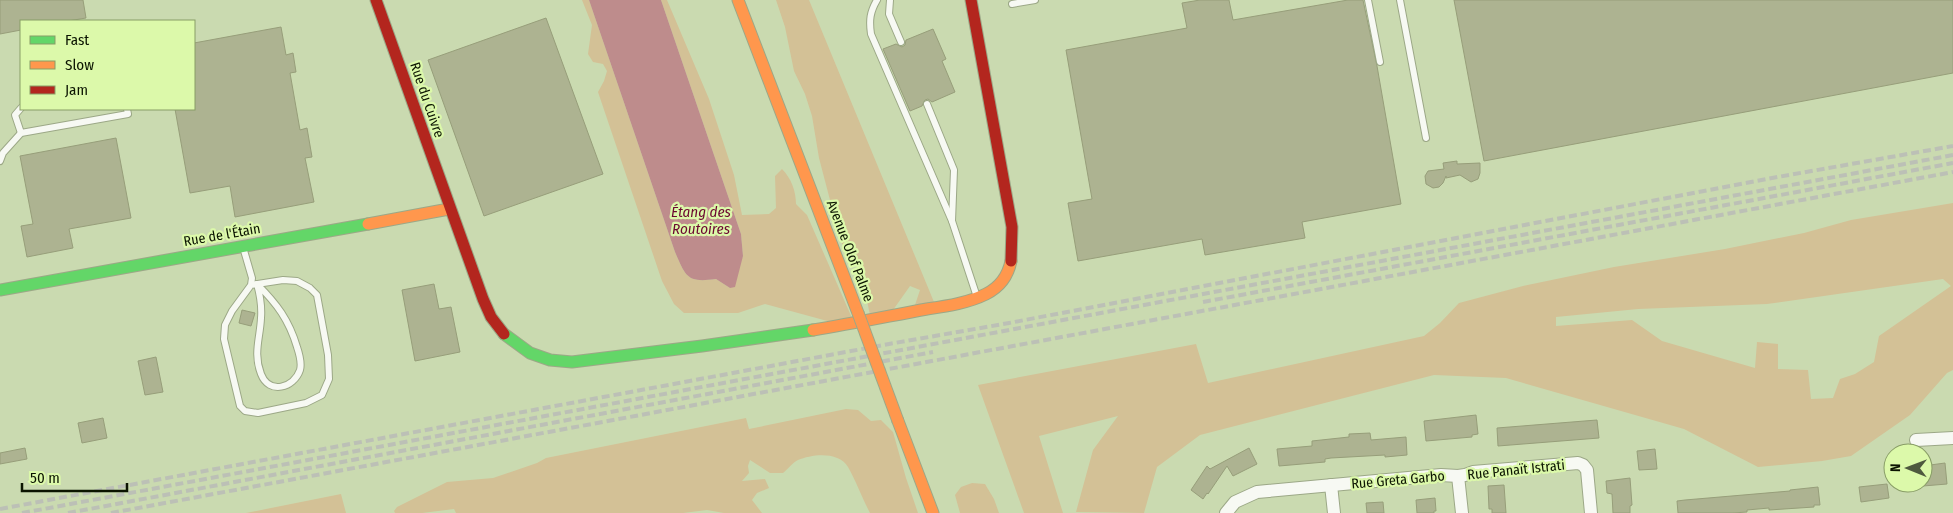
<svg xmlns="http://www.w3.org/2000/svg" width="1953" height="513" font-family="'Fira Sans Condensed',sans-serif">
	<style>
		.green { fill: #d3c196; fill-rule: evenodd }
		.water { fill: #be8c8c }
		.building { fill: #adb391; stroke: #979e7a }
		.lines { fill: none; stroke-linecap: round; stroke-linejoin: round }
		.lane-casing { stroke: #9ca887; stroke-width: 8 }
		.street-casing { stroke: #9ca887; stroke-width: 14 }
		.fast-casing { stroke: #9ca887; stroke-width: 13 }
		.slow-casing { stroke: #9ca887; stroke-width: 13 }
		.jam-casing { stroke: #9ca887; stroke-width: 13 }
		.lane { stroke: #f7f9f3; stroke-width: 6 }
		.street { stroke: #f7f9f3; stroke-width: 12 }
		.fast { stroke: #63d668; stroke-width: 11 }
		.slow { stroke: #ff974d; stroke-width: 11 }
		.jam { stroke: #b3261e; stroke-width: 11 }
		.rail { stroke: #bcc0b6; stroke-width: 4; stroke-dasharray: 8 4; stroke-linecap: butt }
		.slow-bridge-casing { stroke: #9ca887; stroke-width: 13; stroke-linecap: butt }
		.slow-bridge { stroke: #ff974d; stroke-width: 11 }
		.labels { text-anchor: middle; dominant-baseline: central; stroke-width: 4.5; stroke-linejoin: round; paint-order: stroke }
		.street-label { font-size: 14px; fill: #0b1400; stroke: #dcf9aa }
		.water-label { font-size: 15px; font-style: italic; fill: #6b0730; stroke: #dcf9aa }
	</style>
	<rect width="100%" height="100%" fill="#cadab0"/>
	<g class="green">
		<path d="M582,0H589L675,252C686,277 687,283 716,279L730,288L743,256L741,234L661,0H667L709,99L734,175L742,215L769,214L776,208L775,176L782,169C791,178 796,191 796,204L807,215L852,318L831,322L765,304L738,313H684L674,304L662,281L598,92L604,81L607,71L603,64L593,62L588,54L592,25Z"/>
		<polygon points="776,0 809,0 934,302 915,305 920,290 910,286 893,310 870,315 866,296 868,285 865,274 854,264 841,242 819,158 812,116 805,94 794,71 785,27"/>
		<path d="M1953,203V370L1947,373L1910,415L1851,456L1822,461L1758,467L1684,429L1506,378L1434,375L1200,435L1157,467L1144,513L1076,512L1093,450L1118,416L1039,436L1063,513H1024L978,385L1196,344L1208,383L1424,336L1440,323L1459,303L1523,286L1614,267L1725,249L1804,233L1851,220ZM1943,279L1951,286L1879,336L1874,362L1855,374L1840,379L1833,398L1811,399L1808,370L1778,369V344L1757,342L1755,368L1662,341L1632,320L1556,326V317L1638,309L1767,304Z"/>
		<path d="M846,409L858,410L871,421L881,420L893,432L906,478L918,513H870C862,498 856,481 848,467C839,451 812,454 798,460C792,463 788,469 783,473H770L750,460L748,466L749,473L742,481L765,479L769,488L757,493L752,500L762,513H724L707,510L683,513H456L454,509L422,513H395L394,511L397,507L447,482L493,478L537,463L546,458L746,418L749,429Z"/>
		<polygon points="972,483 985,484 994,499 999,513 960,513 955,495 961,487"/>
		<polygon points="341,494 346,513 246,513"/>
	</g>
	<path class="water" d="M589,0H661L741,234L743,256L735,287L730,288L716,279C687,283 686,277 675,252Z"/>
	<g class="building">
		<polygon points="0,0 83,0 86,18 68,21 21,21 21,30 0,34"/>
		<polygon points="1200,0 1229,0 1233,20 1348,0 1363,0 1377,66 1401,204 1302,222 1305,238 1205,255 1202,239 1078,261 1068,203 1092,199 1066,50 1187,28 1182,3"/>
		<polygon points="1454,0 1953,0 1953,73 1484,161"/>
		<polygon points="546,18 603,174 484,216 428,60"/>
		<polygon points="281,27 286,55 293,53 296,72 290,73 300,130 307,128 312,157 305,158 314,202 235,217 230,186 190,193 175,109 194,109 194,43"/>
		<polygon points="933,29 946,59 942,61 955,92 932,102 928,99 925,100 922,106 910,111 883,49 896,44 902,47 905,45 906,40"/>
		<polygon points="116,138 131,218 69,229 73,248 27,257 21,226 33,224 20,156"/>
		<polygon points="1457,161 1457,164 1480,163 1480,173 1478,179 1471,182 1460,175 1446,178 1446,176 1443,183 1439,187 1433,188 1426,184 1425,176 1428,171 1444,169 1443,163"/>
		<polygon points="434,284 439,309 451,307 460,352 415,361 402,290"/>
		<polygon points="242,310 255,313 251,326 239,323"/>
		<polygon points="156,357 163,392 145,395 138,361"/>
		<polygon points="1476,415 1478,434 1472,435 1472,437 1426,441 1424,421"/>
		<polygon points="103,418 107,438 82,443 78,423"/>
		<polygon points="1597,420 1599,438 1498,446 1497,428"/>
		<polygon points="1370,433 1371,440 1406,437 1407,455 1385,457 1385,455 1331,458 1325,459 1325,462 1279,466 1277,449 1312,446 1312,441 1349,437 1349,434"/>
		<polygon points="25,448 27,459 0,464 0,453"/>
		<polygon points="1249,448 1257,464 1233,476 1227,466 1208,494 1207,493 1203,499 1191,490 1207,466 1210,469"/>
		<polygon points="1655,449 1657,469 1639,470 1637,451"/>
		<polygon points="1945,463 1947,484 1923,486 1923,466"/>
		<polygon points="1630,478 1632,505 1630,506 1630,513 1613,513 1612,494 1607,493 1606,481"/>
		<polygon points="1887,484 1889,498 1861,502 1859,487"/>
		<polygon points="1504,485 1506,513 1492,513 1492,509 1489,509 1488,486"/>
		<polygon points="1818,487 1820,505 1814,505 1814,507 1769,510 1769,508 1747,510 1747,512 1733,513 1678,513 1677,501 1685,500 1790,491 1790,490"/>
		<polygon points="1435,498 1436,511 1434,511 1434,513 1417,513 1416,500"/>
		<polygon points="1383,502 1384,513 1367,513 1366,503"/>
	</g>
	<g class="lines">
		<defs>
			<g id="lane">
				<path d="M877,0C870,12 869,20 871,34L952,221"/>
				<polyline points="890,0 889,14 901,42"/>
				<polyline points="1368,0 1380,62"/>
				<polyline points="1400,0 1426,138"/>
				<polyline points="1012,4 1035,0"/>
				<polyline points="927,104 954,170 952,221 977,297"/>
				<polyline points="21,133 15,115 21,108"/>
				<polyline points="0,161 3,153 21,133 128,114 127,109"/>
				<polyline points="243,247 252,278 251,285 232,311 225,325 224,339 240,406 245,411 258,413 306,403 322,395 329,379 328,355 317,295 310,288 297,281 283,280 251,285"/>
				<path d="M257,284C277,304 289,320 297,347C299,353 302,363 300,370C294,388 269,395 261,374C253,353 260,339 261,318C262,306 260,295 257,284Z"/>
			</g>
			<g id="street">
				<polyline points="1916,440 1953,438"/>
				<polyline points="1458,476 1465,475 1473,472 1578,463 1583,465 1587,470 1591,513"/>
				<polyline points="1331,485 1334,513"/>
				<polyline points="1226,513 1235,502 1257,492 1441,475 1458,476 1462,513"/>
			</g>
			<g id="fast">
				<polyline points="0,290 368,224"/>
				<polyline points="504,334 530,353 550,360 572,362 702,346 813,330"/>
			</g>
			<g id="slow">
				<polyline points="738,0 858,313"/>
				<polyline points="368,224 449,209"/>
				<path d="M813,330C851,324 889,316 927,309C947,306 968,303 986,294C1000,287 1008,276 1011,261"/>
				<polyline points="898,421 933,513"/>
			</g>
			<g id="jam">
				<polyline points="376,0 483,299 491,317 504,334"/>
				<polyline points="971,0 1012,227 1011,261"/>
			</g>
		</defs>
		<use href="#lane" class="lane-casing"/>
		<use href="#street" class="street-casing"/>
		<use href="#fast" class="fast-casing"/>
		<use href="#slow" class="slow-casing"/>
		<use href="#jam" class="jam-casing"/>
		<use href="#lane" class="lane"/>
		<use href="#street" class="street"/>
		<use href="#fast" class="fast"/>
		<use href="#slow" class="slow"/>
		<use href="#jam" class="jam"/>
		<g class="rail">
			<polyline points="1203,302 1953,163"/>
			<polyline points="0,509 889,344 1009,323 1772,178 1953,146"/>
			<polyline points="22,513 1953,155"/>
			<polyline points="68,513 933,352"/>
			<polyline points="111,513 1953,172"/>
		</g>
		<defs>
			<polyline id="slow-bridge" points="858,313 898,421"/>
		</defs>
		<use href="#slow-bridge" class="slow-bridge-casing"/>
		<use href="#slow-bridge" class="slow-bridge"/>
	</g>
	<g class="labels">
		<g class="street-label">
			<text transform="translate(427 100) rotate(71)">Rue du Cuivre</text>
			<text transform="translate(222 235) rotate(-10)">Rue de l'Étain</text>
			<text transform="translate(850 251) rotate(69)">Avenue Olof Palme</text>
			<text transform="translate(1516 470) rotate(-6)">Rue Panaït Istrati</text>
			<text transform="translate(1398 480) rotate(-5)">Rue Greta Garbo</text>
		</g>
		<g class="water-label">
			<text x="701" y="212">Étang des<tspan x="701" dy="17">Routoires</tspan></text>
		</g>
	</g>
	<rect x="20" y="20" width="175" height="90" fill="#dcf9aa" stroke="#889d66"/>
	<rect x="30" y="36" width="25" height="8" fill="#63d668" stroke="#889d66"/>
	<text x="65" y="45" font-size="15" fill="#0b1400">Fast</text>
	<rect x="30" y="61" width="25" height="8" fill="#ff974d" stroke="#889d66"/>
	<text x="65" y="70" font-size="15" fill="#0b1400">Slow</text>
	<rect x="30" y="86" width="25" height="8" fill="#b3261e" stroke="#889d66"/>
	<text x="65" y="95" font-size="15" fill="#0b1400">Jam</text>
	<g transform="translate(1908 468) rotate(271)"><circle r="24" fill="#dcf9aa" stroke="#889d66"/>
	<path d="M0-4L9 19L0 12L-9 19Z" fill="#4e593e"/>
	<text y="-8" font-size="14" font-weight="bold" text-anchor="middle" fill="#0b1400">N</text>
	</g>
	<path d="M22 483v8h105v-8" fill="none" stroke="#0b1400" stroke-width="2.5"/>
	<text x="30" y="483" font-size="15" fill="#0b1400" stroke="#dcf9aa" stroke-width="4" paint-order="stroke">50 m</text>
</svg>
